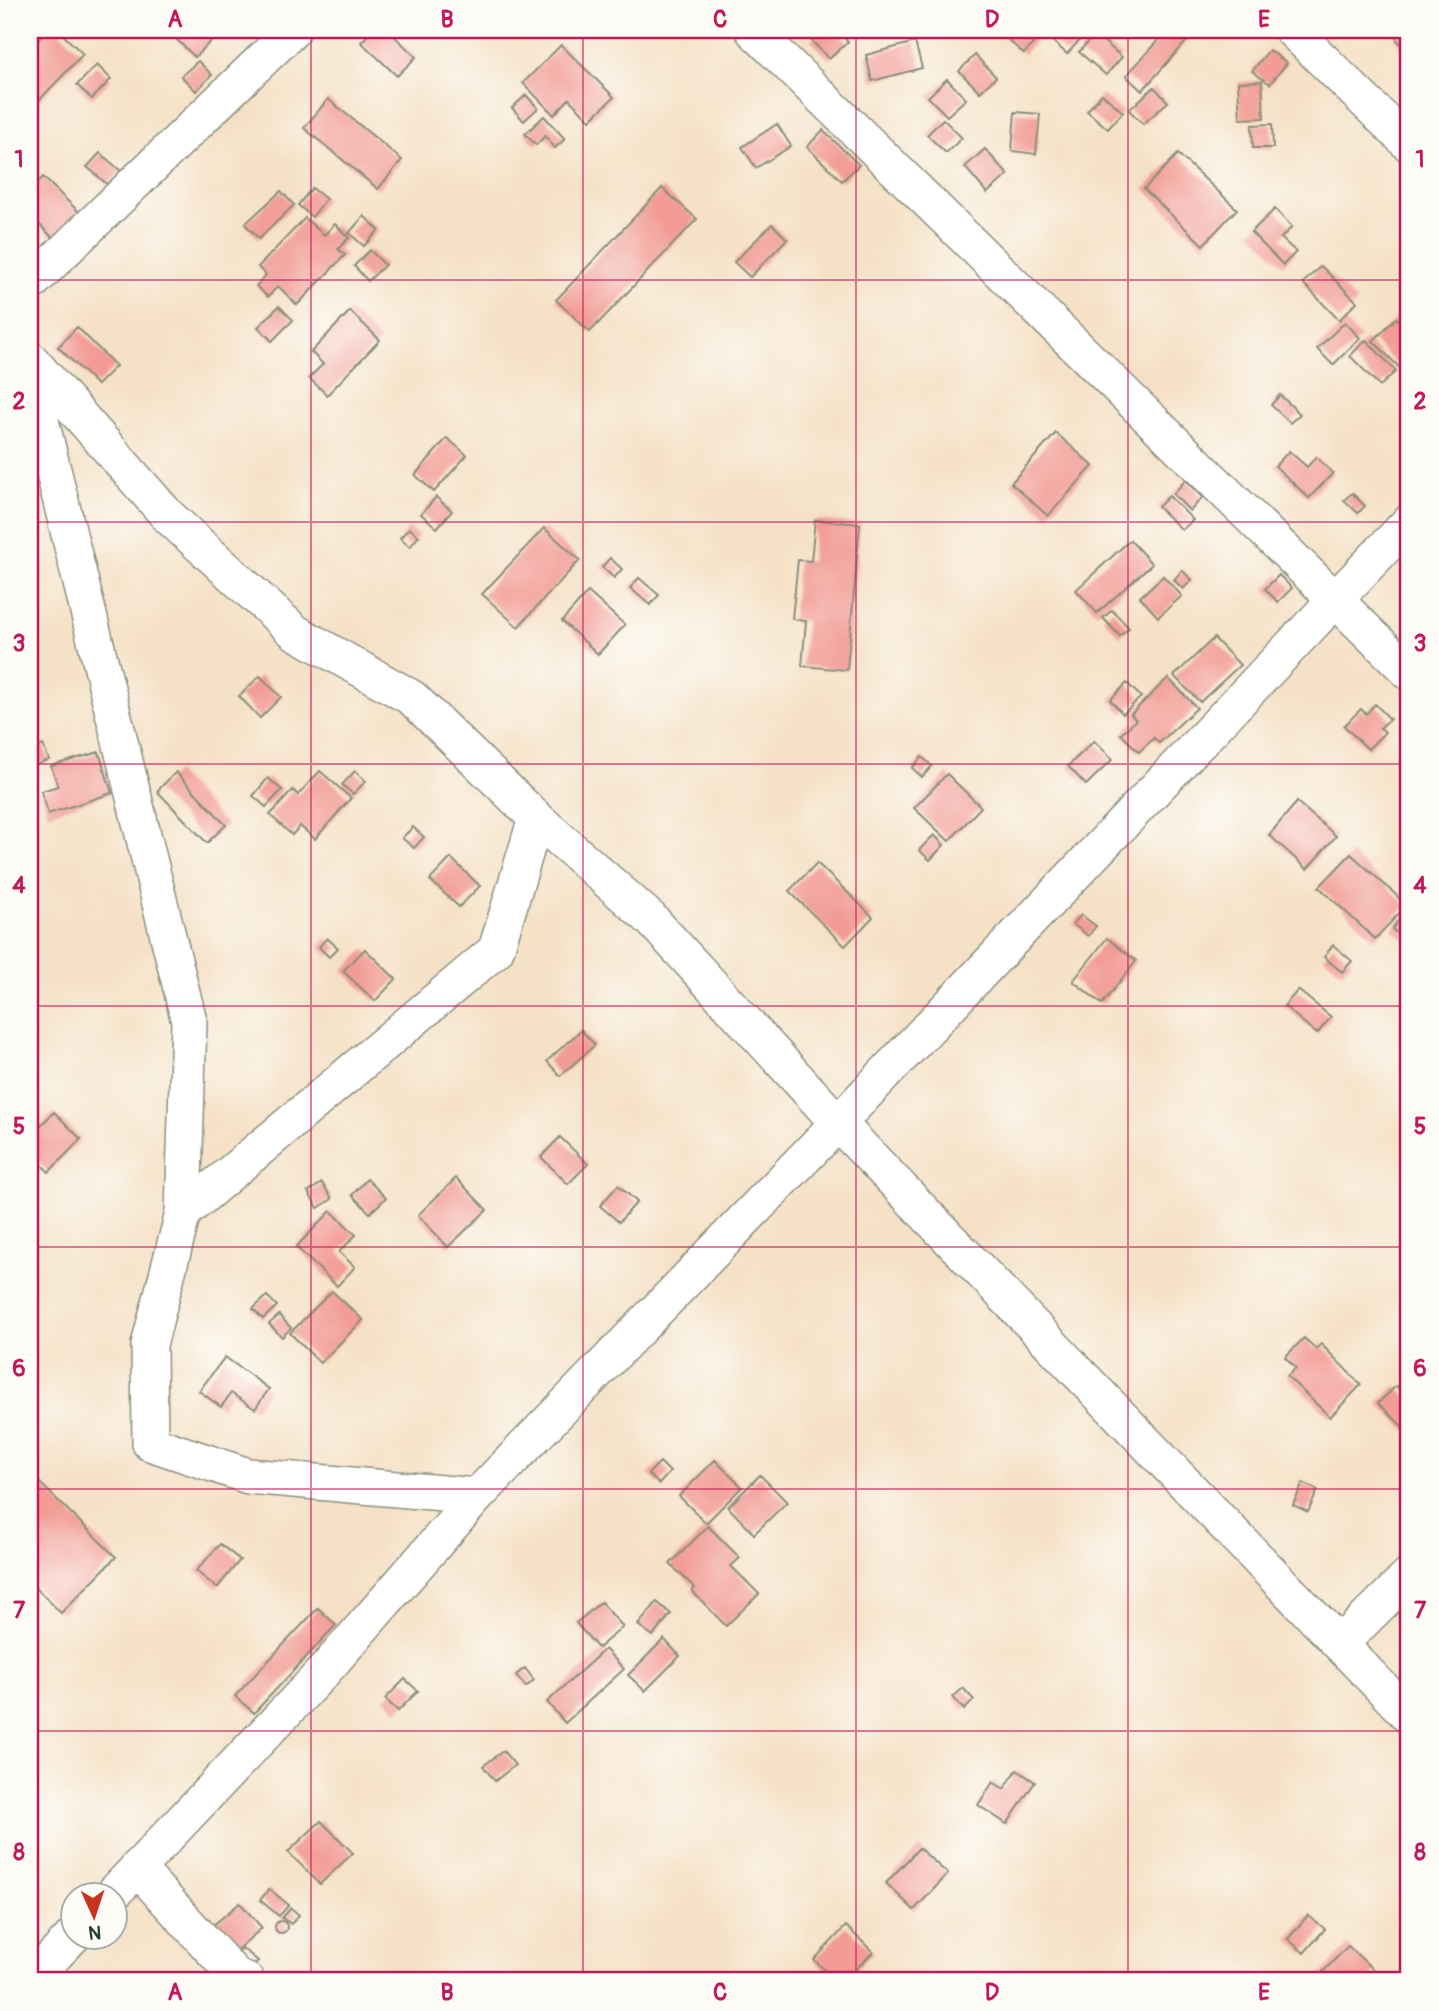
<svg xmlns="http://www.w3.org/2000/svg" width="1439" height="2011" font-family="Pangolin,sans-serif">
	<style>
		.building { fill: #f29c95 }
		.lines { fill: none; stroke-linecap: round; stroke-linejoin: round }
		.minor-casing { stroke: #8a8f7d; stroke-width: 38 }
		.minor { stroke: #fff; stroke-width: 35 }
		.grid { fill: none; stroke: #c2185b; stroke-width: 2; stroke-opacity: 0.55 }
		.neatline { fill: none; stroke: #c2185b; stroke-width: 2.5 }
		.grid-label { font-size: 23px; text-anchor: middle; font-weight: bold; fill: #c2185b }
	</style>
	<rect width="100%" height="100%" fill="#fdfcf7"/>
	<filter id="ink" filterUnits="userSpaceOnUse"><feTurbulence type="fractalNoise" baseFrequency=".0143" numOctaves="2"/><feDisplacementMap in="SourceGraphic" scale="14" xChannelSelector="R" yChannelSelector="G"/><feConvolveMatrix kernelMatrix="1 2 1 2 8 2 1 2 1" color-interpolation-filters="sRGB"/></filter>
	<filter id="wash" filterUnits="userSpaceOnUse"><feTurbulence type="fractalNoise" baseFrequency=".00686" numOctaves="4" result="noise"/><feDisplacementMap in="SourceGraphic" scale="28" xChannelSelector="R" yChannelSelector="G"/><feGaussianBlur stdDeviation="1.57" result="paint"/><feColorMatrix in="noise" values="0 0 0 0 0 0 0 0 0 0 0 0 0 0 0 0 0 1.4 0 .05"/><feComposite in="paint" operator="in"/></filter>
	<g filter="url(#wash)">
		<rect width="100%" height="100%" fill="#f5e1c6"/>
		<g id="blocks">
			<g class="building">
				<polygon points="48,30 58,30 83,54 30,110 30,48"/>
				<polygon points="185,30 204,30 213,39 195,57 176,39"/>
				<polygon points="373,30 388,30 416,57 397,76 361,42"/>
				<polygon points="822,30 837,30 848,42 829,59 811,40"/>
				<polygon points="997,30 1031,30 1039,37 1024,54"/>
				<polygon points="1040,30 1089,30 1067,54"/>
				<polygon points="1167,30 1190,30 1194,33 1142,91 1126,76"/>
				<polygon points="1405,30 1409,30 1409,55 1395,37"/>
				<polygon points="1095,34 1122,57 1106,75 1079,52"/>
				<polygon points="915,42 922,68 872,81 866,55"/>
				<polygon points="561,45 614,97 590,120 569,99 554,115 523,83"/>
				<polygon points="1269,50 1287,63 1270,84 1252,71"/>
				<polygon points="975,55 996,77 980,92 959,71"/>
				<polygon points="198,61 212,75 196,91 181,76"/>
				<polygon points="97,65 111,79 92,99 77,85"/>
				<polygon points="947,79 966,99 947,116 928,97"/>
				<polygon points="1262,81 1264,118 1240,119 1238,82"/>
				<polygon points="1154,87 1168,102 1143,124 1129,110"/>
				<polygon points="1102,94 1123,112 1108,129 1087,111"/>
				<polygon points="526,95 538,108 524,121 512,108"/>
				<polygon points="328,99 402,160 378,189 304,128"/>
				<polygon points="1015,112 1040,114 1036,154 1012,151"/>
				<polygon points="544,116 565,139 555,148 545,136 536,145 525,134"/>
				<polygon points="943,119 962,138 946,153 927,135"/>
				<polygon points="777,124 791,146 756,168 742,147"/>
				<polygon points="1272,124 1273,148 1253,148 1252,125"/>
				<polygon points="823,130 859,165 842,181 807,147"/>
				<polygon points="985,149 1008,175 987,193 965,167"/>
				<polygon points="100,153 121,171 108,185 87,167"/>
				<polygon points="1178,154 1237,209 1203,245 1144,189"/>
				<polygon points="43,177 79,212 53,238 30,215 30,191"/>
				<polygon points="312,188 326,199 312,217 298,205"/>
				<polygon points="662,188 697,219 590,332 556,300"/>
				<polygon points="281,191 294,205 259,239 245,224"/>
				<polygon points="1275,209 1292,227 1281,238 1296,252 1283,265 1251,232"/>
				<polygon points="364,216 379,230 364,246 349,233"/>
				<polygon points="305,218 324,235 335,224 349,238 338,249 345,255 297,305 278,286 268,297 256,286 266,275 258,267"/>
				<polygon points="772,224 787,239 750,277 734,262"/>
				<polygon points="370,250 385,265 368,281 354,266"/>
				<polygon points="1321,266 1357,302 1339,320 1303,283"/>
				<polygon points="279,306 293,320 272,341 258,327"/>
				<polygon points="350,311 380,340 327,395 309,378 323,364 311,352"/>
				<polygon points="1396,318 1409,331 1409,357 1399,367 1373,341"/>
				<polygon points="1345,322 1360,338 1333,365 1317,349"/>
				<polygon points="77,327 116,366 97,385 58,347"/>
				<polygon points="1366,340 1396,371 1380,386 1350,356"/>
				<polygon points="1280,395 1300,414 1290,423 1271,405"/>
				<polygon points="1056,433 1093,466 1048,516 1011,483"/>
				<polygon points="447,438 467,455 434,492 415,475"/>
				<polygon points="1289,451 1307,467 1316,457 1333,473 1309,498 1275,466"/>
				<polygon points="1186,480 1203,497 1190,511 1173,494"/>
				<polygon points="1352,493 1365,506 1358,513 1344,500"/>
				<polygon points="1169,496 1193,520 1182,530 1158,507"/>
				<polygon points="436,497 452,511 437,528 421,514"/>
				<polygon points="815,520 860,524 847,670 802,666 806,621 792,619 798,560 811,561"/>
				<polygon points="409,528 419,536 410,547 400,538"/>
				<polygon points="544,528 580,560 518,627 482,594"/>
				<polygon points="1130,540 1152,564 1097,613 1076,590"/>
				<polygon points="610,558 622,569 614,578 602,567"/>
				<polygon points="1182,570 1192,580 1183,589 1174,580"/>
				<polygon points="1279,575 1292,588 1278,602 1265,589"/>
				<polygon points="1163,576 1182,596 1158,617 1140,597"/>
				<polygon points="639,578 659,595 650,605 630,588"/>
				<polygon points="588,592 625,625 598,654 562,621"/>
				<polygon points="1112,610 1129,628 1120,636 1103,618"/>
				<polygon points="1214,638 1240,665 1200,702 1174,676"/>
				<polygon points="260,676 281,697 260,718 239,696"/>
				<polygon points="1168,678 1197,708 1159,743 1154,738 1139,752 1121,734 1136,720 1131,714"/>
				<polygon points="1127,683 1141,697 1123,714 1110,700"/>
				<polygon points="1375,704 1390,719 1380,728 1385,732 1368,749 1344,726 1361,709 1366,714"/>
				<polygon points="1094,741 1113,759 1086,785 1068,766"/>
				<polygon points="43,745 49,760 33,766 30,751"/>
				<polygon points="99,752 112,793 48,814 41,791 58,786 51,766"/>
				<polygon points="922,757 932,766 922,777 912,768"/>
				<polygon points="320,771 351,798 315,839 300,826 292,835 270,815 293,790 298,795"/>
				<polygon points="355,771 366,781 353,794 342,785"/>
				<polygon points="176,772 226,825 207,843 157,791"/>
				<polygon points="947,774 981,807 949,841 914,808"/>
				<polygon points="268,778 282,790 266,807 253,796"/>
				<polygon points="1297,802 1336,836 1307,869 1269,835"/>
				<polygon points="413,827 424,837 414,848 402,838"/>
				<polygon points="934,835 944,845 930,860 919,850"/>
				<polygon points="1351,854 1407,905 1375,939 1319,887"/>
				<polygon points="451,858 480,886 459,907 430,880"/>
				<polygon points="817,863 873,917 845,946 789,891"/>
				<polygon points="1081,915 1096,926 1088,936 1073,924"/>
				<polygon points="1402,916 1409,922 1409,933 1404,939 1392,929"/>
				<polygon points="327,938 338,948 329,957 319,947"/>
				<polygon points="1107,938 1136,961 1102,1004 1073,981"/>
				<polygon points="1333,945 1352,961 1342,972 1324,957"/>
				<polygon points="365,949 396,979 375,1001 343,971"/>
				<polygon points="1298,990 1331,1017 1317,1034 1284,1006"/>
				<polygon points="581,1030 595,1045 560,1076 547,1061"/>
				<polygon points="54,1112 81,1139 49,1172 30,1154 30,1136"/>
				<polygon points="560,1137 588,1164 568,1184 541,1157"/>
				<polygon points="456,1178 487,1210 448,1247 418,1215"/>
				<polygon points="367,1179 386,1198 370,1213 352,1195"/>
				<polygon points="322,1183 332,1199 318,1208 308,1192"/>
				<polygon points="618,1185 637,1202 619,1222 600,1206"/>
				<polygon points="331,1211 356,1235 339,1252 355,1267 337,1286 296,1247"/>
				<polygon points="332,1291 363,1320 320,1363 290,1333"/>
				<polygon points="267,1296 277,1306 263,1319 253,1309"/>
				<polygon points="279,1315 291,1328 282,1337 269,1324"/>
				<polygon points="1304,1338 1316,1349 1321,1344 1361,1385 1330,1417 1287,1376 1296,1368 1285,1357"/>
				<polygon points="225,1357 269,1389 255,1409 231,1393 221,1407 199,1391"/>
				<polygon points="1396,1386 1409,1399 1409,1433 1378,1403"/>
				<polygon points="715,1460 742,1487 706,1523 679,1496"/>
				<polygon points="660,1462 670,1472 659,1484 648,1474"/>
				<polygon points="760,1475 787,1502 754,1534 728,1507"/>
				<polygon points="40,1483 116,1557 61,1613 33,1585 30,1588 30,1493"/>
				<polygon points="1303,1483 1318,1490 1308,1512 1293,1505"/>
				<polygon points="708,1526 740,1558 731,1566 759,1594 726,1626 692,1591 695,1588 670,1564"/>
				<polygon points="220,1544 240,1560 217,1588 196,1571"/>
				<polygon points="601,1602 623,1627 598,1648 576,1623"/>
				<polygon points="657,1602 671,1614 653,1636 638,1625"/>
				<polygon points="318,1608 336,1625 254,1713 235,1696"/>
				<polygon points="664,1639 680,1656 645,1691 628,1675"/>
				<polygon points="605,1649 624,1669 565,1723 547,1702"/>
				<polygon points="525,1668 534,1680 526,1687 516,1675"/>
				<polygon points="405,1679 418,1691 398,1711 385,1699"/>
				<polygon points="963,1688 974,1700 964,1710 953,1697"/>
				<polygon points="503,1751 515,1765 495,1781 483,1766"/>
				<polygon points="1017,1770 1035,1782 1007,1824 978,1805 993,1782 1004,1789"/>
				<polygon points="321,1821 353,1853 320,1884 288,1852"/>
				<polygon points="919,1848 948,1874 914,1910 886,1883"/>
				<polygon points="269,1889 289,1905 279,1916 260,1900"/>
				<polygon points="240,1903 262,1928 233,1953 211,1927"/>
				<polygon points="291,1908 299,1915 291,1924 282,1918"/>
				<polygon points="1308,1915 1325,1929 1304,1953 1288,1939"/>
				<circle cx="281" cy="1927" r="6"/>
				<polygon points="846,1926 873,1952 844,1981 837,1981 814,1960"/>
				<polygon points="1348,1946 1376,1972 1368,1981 1314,1981"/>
				<polygon points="242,1948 258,1961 248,1973 233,1959"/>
			</g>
		</g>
	</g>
	<g filter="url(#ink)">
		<use href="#blocks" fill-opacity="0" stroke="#8a8f7d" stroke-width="2"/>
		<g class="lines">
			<defs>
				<g id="minor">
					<polyline points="753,30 1409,672"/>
					<polyline points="1292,30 1409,144"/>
					<polyline points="30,284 293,30"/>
					<polyline points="30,359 168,516 295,632 412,698 536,818 651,919 838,1123 1409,1716"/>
					<polyline points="30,376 189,1021 183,1213 149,1345 150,1443 248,1476 477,1496"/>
					<polyline points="183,1213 496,950 536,818"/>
					<polyline points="1340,1644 1409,1576"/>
					<polyline points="137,1868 237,1977 247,1981"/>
					<polyline points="111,1896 325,1670 477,1496 838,1123 1409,522"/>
					<polyline points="30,1981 74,1935"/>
				</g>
			</defs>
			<use href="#minor" class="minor-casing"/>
			<use href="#minor" class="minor"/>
		</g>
	</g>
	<path class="grid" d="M311,30V1981M583,30V1981M856,30V1981M1128,30V1981M30,280H1409M30,522H1409M30,764H1409M30,1006H1409M30,1247H1409M30,1489H1409M30,1731H1409"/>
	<rect width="1439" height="2011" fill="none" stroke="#fdfcf7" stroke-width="77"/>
	<g transform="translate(94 1916) rotate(177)"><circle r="33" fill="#fdfcf7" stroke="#a4b0a9" stroke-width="2"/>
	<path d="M0-5L12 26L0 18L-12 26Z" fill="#c8321e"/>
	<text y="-10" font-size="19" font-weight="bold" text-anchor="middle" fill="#1f3d34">N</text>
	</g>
	<rect x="38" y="38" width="1362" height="1934" class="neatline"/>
	<g class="grid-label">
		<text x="175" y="27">A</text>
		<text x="447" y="27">B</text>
		<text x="720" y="27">C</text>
		<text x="992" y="27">D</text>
		<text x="1264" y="27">E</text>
		<text x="19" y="167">1</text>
		<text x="1420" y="167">1</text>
		<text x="19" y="409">2</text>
		<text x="1420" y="409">2</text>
		<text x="19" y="651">3</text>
		<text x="1420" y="651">3</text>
		<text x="19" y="893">4</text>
		<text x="1420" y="893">4</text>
		<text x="19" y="1134">5</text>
		<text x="1420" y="1134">5</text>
		<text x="19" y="1376">6</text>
		<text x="1420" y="1376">6</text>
		<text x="19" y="1618">7</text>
		<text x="1420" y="1618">7</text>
		<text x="19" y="1860">8</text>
		<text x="1420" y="1860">8</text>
		<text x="175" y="2000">A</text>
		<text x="447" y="2000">B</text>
		<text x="720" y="2000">C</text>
		<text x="992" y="2000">D</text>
		<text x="1264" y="2000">E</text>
	</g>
</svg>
